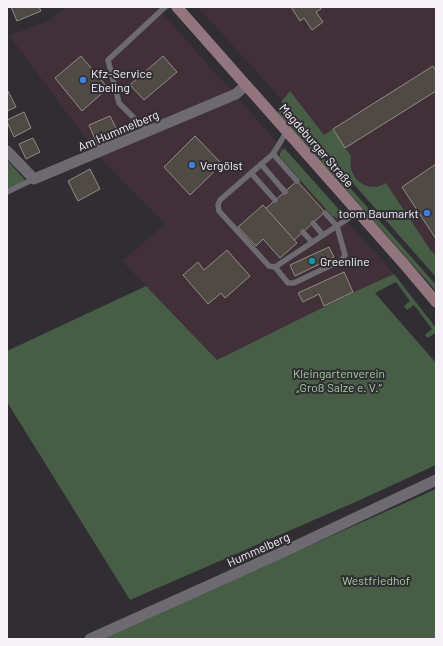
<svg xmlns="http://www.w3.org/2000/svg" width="443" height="646" font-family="Barlow,sans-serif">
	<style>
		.commercial { fill: #423039 }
		.green { fill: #475d46 }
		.building { fill: #504a45; stroke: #928c86 }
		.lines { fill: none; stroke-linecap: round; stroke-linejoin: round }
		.service { stroke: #6d6a71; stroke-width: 5.5 }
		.minor { stroke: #6d6a71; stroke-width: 11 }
		.secondary { stroke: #93767d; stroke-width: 11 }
		.shop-dot { fill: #3f7fe0; stroke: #302d33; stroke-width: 1.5 }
		.culture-dot { fill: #0f9aa8; stroke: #302d33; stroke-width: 1.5 }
		.labels { text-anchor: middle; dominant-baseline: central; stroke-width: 4; stroke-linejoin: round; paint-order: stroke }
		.poi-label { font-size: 12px; fill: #f5f3f7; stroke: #302d33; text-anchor: start }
		.street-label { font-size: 12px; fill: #f5f3f7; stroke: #302d33 }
		.park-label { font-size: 12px; fill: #a0d09d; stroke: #302d33 }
	</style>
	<rect width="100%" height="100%" fill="#302d33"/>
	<g class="commercial">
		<polygon points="66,7 157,7 394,274 356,291 217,360 122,261 165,224 101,159 9,35 49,21"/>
		<polygon points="198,7 436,7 436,277 332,159 282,100"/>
	</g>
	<g class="green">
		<path d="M290,91L324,135L333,129L345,148L351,156C348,171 357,187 374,187C378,187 382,185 386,183L431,251H432L436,257V277L281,102Z"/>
		<polygon points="278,106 436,285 436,291 279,114 278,111"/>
		<polygon points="283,149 285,149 343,214 338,218 332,216 280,157 280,153"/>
		<polygon points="7,160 26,181 7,189"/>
		<polygon points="394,274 436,328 436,334 435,333 428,338 425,335 432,329 414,305 407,310 404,306 410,301 396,282 375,293 436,363 436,465 360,500 130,600 7,402 7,351 146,286 217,360 356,291"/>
		<polygon points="436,489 436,639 101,639"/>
	</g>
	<g class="building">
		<polygon points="11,7 39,7 41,11 17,21"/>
		<polygon points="291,7 320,7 321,9 316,12 323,22 312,30 304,18 300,21"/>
		<polygon points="81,56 108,88 82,111 55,78"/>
		<polygon points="163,56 177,72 144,100 130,85"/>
		<polygon points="433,66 436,71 436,91 345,148 333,129"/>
		<polygon points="8,91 16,107 7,111 7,92"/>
		<polygon points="24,112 31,128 14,137 7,122 7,120"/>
		<polygon points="110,116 120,136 98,146 89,125"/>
		<polygon points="195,136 222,164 190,195 164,167"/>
		<polygon points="33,138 40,152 26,159 19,144"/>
		<polygon points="436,164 436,239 402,187"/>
		<polygon points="90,169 100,189 78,201 68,181"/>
		<polygon points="297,181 325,212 292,242 264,210"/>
		<polygon points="263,205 297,243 280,258 263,239 256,246 238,227"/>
		<polygon points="329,247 334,257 295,276 290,265"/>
		<polygon points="227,250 250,276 225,298 221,293 208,304 183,275 198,262 204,270"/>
		<polygon points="344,272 353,292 324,306 319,294 303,302 298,293"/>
	</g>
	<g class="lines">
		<g class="service">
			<polyline points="287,131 273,154 220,200 218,205 219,211 269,266 275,267 358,212"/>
			<polyline points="145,132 142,126 119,103 108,60 165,7"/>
			<polyline points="273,154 297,181"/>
			<polyline points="261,164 285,192"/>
			<polyline points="251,173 275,200"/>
			<polyline points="7,192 34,179"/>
			<polyline points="313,223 323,235"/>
			<polyline points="303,232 312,242"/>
			<polyline points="275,267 288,283 294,283 342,260 345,255 337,226 325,213"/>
		</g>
		<g class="minor">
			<polyline points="7,151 34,179 236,94 246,85"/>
			<polyline points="90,639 283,552 436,480"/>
		</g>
		<polyline class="secondary" points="177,7 404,264 436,302"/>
	</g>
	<g class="shop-dot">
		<circle cx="83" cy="80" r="4"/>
		<circle cx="192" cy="165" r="4"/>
		<circle cx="427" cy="213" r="4"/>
	</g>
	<circle class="culture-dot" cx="312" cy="261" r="4"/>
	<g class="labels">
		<g class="poi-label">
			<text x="91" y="73">Kfz-Service<tspan x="91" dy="14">Ebeling</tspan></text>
			<text x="200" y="165">Vergölst</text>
			<text x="419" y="213" text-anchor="end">toom Baumarkt</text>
			<text x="320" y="261">Greenline</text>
		</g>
		<g class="street-label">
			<text transform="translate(118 130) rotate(-23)">Am Hummelberg</text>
			<text transform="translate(317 145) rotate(49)">Magdeburger Straße</text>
			<text transform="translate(258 549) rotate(-24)">Hummelberg</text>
		</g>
		<g class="park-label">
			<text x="339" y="373">Kleingartenverein<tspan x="339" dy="14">„Groß Salze e. V.“</tspan></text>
			<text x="376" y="580">Westfriedhof</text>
		</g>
	</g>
	<rect width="443" height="646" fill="none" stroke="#f5f3f7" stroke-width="16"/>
</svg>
